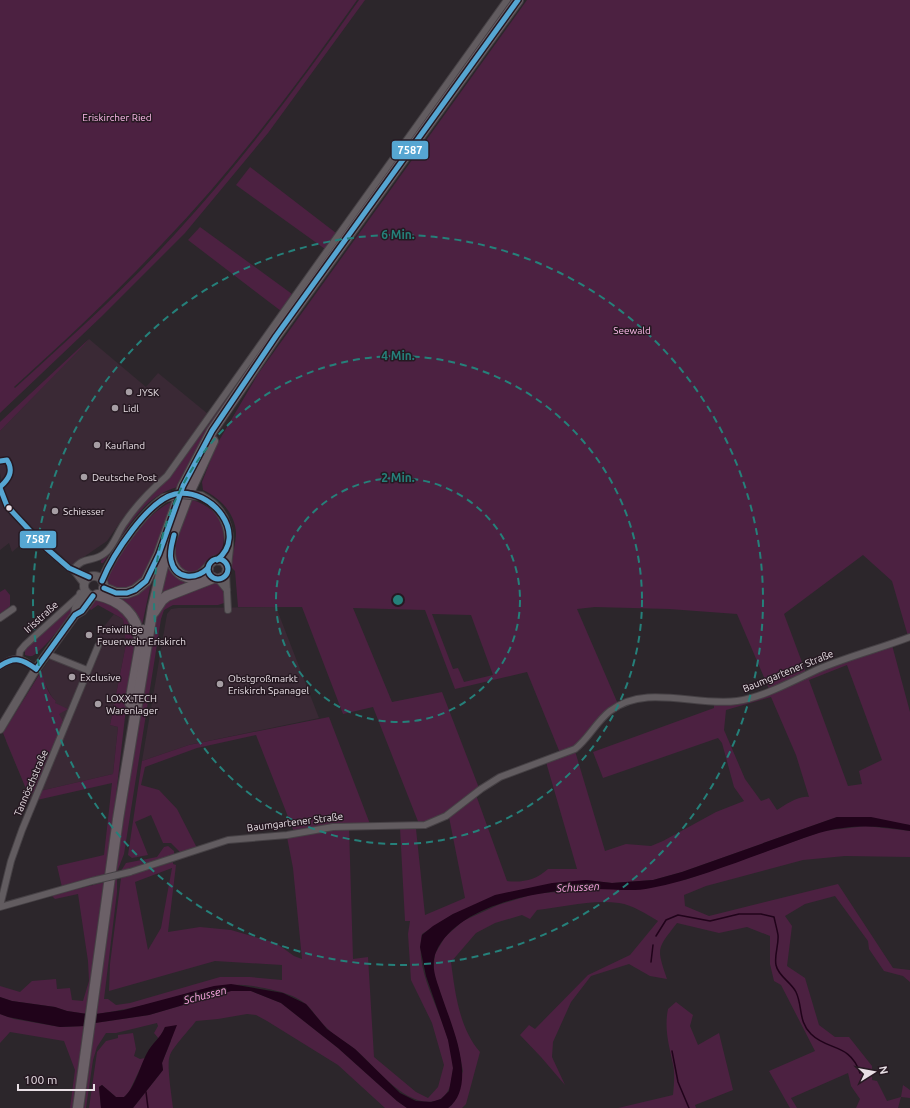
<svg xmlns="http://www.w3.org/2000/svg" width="910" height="1108" font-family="Ubuntu,sans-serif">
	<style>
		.built { fill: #3a2935 }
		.green { fill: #4c2141; fill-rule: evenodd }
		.water { fill: #20031a }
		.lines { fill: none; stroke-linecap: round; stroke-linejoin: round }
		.stream { stroke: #20031a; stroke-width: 1.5 }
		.minor-casing { stroke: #464145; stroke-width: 8 }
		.tertiary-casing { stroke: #464145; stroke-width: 10 }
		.primary-casing { stroke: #464145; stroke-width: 12 }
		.minor { stroke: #625c60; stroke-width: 6 }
		.tertiary { stroke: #625c60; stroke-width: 8 }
		.primary { stroke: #6b6067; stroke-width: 10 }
		.minor-bridge-casing { stroke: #464145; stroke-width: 8; stroke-linecap: butt }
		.tertiary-bridge-casing { stroke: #464145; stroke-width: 10; stroke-linecap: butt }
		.minor-bridge { stroke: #625c60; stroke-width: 6 }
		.tertiary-bridge { stroke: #625c60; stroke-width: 8 }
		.bus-1-casing { stroke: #261922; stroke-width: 8 }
		.bus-1 { stroke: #56a6d2; stroke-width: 5 }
		.ring { fill: none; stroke: #25807a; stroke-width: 2; stroke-dasharray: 7 5 }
		.poi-dot { fill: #a69ea4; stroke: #261922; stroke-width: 1.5 }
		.bus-dot { fill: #e8dfe5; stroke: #261922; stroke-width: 1.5 }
		.labels { text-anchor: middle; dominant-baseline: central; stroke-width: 3; stroke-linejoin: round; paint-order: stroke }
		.park-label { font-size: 10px; fill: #febdeb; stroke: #261922 }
		.poi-label { font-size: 10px; fill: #e8dfe5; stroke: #261922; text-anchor: start }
		.street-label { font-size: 10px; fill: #e8dfe5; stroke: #261922 }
		.water-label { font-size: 11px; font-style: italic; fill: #fda7e4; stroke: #261922 }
		.centre { fill: #25807a; stroke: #261922; stroke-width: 2 }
		.ring-label { font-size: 12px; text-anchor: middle; font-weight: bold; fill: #25807a; stroke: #261922; stroke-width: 3; stroke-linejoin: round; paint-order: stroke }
		.line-badge { stroke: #261922; stroke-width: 1.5 }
		.badge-label { font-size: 11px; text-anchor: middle; font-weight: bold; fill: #fff }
	</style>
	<rect width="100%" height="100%" fill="#2c262b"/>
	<g class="built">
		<polygon points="89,339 146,387 158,373 208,414 167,473 147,491 123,518 107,541 72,565 70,564 10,505 5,497 0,473 0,431"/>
		<polygon points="0,500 31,536 12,552 9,543 0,550"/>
		<polygon points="276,607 319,718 189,745 142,761 167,614 171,609 178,608"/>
		<polygon points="114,614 123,619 126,644 110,725 118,727 113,774 40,791 32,803 6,741 20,718 59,714 55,702 56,701 52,697 44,682 42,670 51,658 84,672 102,629"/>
	</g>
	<g class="green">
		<path d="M0,0H357C298,84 234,169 162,244C115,294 65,341 14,387L15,388C70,338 126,288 176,233C243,160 302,81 359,0H365L268,133L185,233L101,317L0,413Z"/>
		<path d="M527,0H910V636H908L892,581L863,555L784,614L806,673L769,689L737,614L669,609L595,607L577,609L618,704C600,722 584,743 560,753L527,672L455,689L425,610L353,608L392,702L442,692L479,788L447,813L419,824L373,707L343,714L302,607H238L235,571L232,568C231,556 236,545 236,533C235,513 220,498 203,490L202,482L217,444L258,374ZM432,614L471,615L493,675L464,682L458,668L453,669Z"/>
		<polygon points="250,167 336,233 325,249 236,185"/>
		<polygon points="200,227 292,294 281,311 188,240"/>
		<polygon points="89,339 84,345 0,431 0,422"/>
		<path d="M234,384L236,385L197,448L178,487C141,496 124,535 103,563H101V561L109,552L129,521L147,497L173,472L209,424Z"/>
		<path d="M192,500C217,507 230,527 221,552L209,559L203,569L192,574L177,568L173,549Z"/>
		<path d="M173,501L146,579L123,591L108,587L107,576C124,549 143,515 173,501Z"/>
		<polygon points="167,558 195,579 157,602"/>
		<polygon points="152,578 141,630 114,595"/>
		<path d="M215,582C223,586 226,595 224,603L218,605H173L164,610L161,619L124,854L117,872H115L154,619L161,604Z"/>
		<polygon points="5,589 10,595 10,606 0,614 0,592"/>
		<polygon points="95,598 124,610 137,636 125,717 107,874 62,887 57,866 104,855 112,783 37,800 40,791 113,774 118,727 110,725 126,644 123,619 98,605 91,610 88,607"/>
		<path d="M79,600C77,609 44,649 34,655C31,657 29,656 25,655V647Z"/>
		<path d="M892,645L910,712V825L837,817L682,872L653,880L612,883L586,880L453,914L422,934C412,978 453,1024 453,1069C452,1082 450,1096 436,1101C405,1108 376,1067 356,1050C347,1042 335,1037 327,1028C319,1021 314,1012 307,1005C294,993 270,989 253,986C220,981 193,992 162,1001C140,1006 118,1011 96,1014L114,880L117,879V892L104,999H108L116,1005L130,1003L220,977H250L282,980V965L215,961L109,991L110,964L121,878L173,862V864L176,865L168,932L200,927L231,930L276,943L294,956L302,959L293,868L287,837L349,827L353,959L368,957L374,1057L416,1092L428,1098L438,1087L444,1065L432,1023L411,980L408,934L410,921H405L400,828L416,829L425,915L465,898L449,817L476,795L507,881C522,883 536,880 548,869H577L546,762L575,751L605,851L626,844L651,846L663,841L716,812L744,801L734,787L722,743L718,738L603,778L593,752L714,708V704L729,705ZM847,665L882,760L859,771L862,784L848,786L809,680ZM771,697L796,755L809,797C799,795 785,805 777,810L769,798L761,801L745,779L724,730L726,710ZM172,868L161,928L148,950L135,882Z"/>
		<path d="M42,670C44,681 47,694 56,701L55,703L68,709L59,714L65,725L34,795L30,789L27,791L3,733Z"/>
		<polygon points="329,717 370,824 294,832 256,735 197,748 145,767 141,785 159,790 177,809 197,848 181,853 171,843 163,843 151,815 135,822 148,855 132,858 128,855 142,761 189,745"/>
		<path d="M866,826L910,831V857L845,856L803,860L706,886L684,895L685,906L709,916L838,884L893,968L910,970V982L903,976L884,971L869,949L868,941L835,896L805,904L785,916L792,926L787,966L805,978L819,1025L835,1037H849L872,1066V1080L877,1081L887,1101L901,1097L903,1085L910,1090V1098L901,1097L898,1108H856L860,1099L851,1086L848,1073L791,1098L797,1108H790L769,1071L815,1051L781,985L774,981L770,964V936L747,927L719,933L677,923C657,949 656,947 667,979L650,976L629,964L591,976L571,1002L553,1042L552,1057L565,1085L541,1057L520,1035L529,1025L535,1029L588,975L630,955L658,921C646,914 633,905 619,903C592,899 563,907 537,910L530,919L522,915L495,923L476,933L451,962C455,992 459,1028 480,1052L466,1104L462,1108H448L452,1105L463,1071L457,1042L433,972L435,954L445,937L463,921L498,905L534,894L685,880L823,831Z"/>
		<polygon points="168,846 174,851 174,855 121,871 126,863 157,857 164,847"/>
		<polygon points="106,882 87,1014 67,1011 55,1007 12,1001 0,997 0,986 20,992 32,981 56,979 57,989 70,988 72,1000 83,1001 89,981 88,961 78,894 55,899 51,895"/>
		<path d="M231,991H251L281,1003L338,1048L397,1101L407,1108H385L338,1065L267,1021L256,1015L247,1014L218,1019L196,1021C190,1029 173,1047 170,1055C166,1064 172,1097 173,1108H133L163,1070L162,1063L171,1041L165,1027L159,1039L154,1033L158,1026L157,1023L116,1033H106L97,1047L93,1060L86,1108H84L95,1023L149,1015Z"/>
		<path d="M676,1002L693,1015L690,1026L698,1045L719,1033L733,1090L695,1105L696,1108H618L673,1095C674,1085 675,1073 673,1064C669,1045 664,1029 668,1009Z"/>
		<polygon points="0,1014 14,1019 60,1027 85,1026 73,1108 70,1108 75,1070 64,1041 10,1032 0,1043"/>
		<polygon points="133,1033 136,1049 134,1056 140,1059 145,1058 129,1092 124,1097 116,1097 102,1085 99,1087 101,1108 89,1108 97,1052 106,1041 118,1038 118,1035"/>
	</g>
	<g class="water">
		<path d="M837,817H871L910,825V831C888,827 865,825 843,828C822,830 802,839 782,846C739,861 696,879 651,888C633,892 615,889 597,889C549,888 458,902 436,952C430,967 437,981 441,994C451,1024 479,1085 448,1108H407L397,1101L338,1048L281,1003L251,991H231L149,1015L95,1023L96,1014L124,1010L214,986L231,984L283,993L306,1004L327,1029L355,1049L400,1093L416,1101L431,1102L441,1099L449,1091L453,1068L448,1040L426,976L420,947L422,935L433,926L453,914L495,895L552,883L586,880L612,883L653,880L682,872Z"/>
		<polygon points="0,997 12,1001 55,1007 67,1011 87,1014 85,1026 60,1027 8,1017 0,1014"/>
		<path d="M177,1025L162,1063L163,1070L133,1108H101L99,1087L102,1085L116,1097H124C135,1088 140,1066 147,1053C152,1043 160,1039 165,1027Z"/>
	</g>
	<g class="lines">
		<g class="stream">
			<path d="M656,936L666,920L678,915L710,921L739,914H761L774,917C775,922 777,929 778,935C779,945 774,955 776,965C778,976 791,982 796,992C803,1007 798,1021 811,1034C828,1051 850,1043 860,1073"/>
			<polyline points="651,962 653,945"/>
			<polyline points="672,1051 678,1082 689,1108"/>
			<polyline points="146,1092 148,1108"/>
		</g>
		<defs>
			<g id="minor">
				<polyline points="0,488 7,506 46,548 69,568 89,577"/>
				<path d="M73,570C84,555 93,563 105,553C114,546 118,531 125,522C137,504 151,490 167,476L327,251L507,0"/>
				<polyline points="74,571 84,584"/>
				<polyline points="226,574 228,610"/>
				<polyline points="218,579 227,590"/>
				<polyline points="0,618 13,609"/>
				<polyline points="47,654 87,670"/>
				<polyline points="19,658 20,651 25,645 79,596 80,593"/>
				<path d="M0,666C17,654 21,658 36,669"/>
				<path d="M130,872L228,840L287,835L333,827L425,825L446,816L481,789L500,777L575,749C589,738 596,722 610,711C646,683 696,707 737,701C765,697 796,679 821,668C850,656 881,648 910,637"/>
				<polyline points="0,906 11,861 22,830 98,646"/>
				<polyline points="0,907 92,881"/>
			</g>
			<g id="tertiary">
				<path d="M201,496C226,509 232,531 228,557C227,564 228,570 225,576L217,579C209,577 207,572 209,565L215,560L223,561L227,567"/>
				<circle cx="94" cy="586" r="10"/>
				<path d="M102,581C111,556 143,512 164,498"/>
				<polyline points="75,615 76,608 86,592"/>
				<polyline points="0,729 36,669 75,615 82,611 93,596"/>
			</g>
			<g id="primary">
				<path d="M170,549C168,572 192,589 208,568"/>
				<polyline points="104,588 116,593 127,593 135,590 146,581 159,554 183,486 212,431 276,336 518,0"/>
				<path d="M97,595C120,600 138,615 139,639"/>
				<polyline points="154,612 162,600 167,596 213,578"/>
				<polyline points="130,703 143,630"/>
				<polyline points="78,1108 118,819 153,607 166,553 188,495 213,441"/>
			</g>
		</defs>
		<use href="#minor" class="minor-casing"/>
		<use href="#tertiary" class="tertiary-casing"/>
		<use href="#primary" class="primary-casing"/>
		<use href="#minor" class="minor"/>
		<use href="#tertiary" class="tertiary"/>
		<use href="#primary" class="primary"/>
		<defs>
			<polyline id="minor-bridge" points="92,881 130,872"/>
			<polyline id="tertiary-bridge" points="164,498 180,494 201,496"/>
		</defs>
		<use href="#minor-bridge" class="minor-bridge-casing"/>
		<use href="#tertiary-bridge" class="tertiary-bridge-casing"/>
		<use href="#minor-bridge" class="minor-bridge"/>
		<use href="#tertiary-bridge" class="tertiary-bridge"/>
		<defs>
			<g id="bus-1">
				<path d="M0,461L7,460C14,471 9,479 0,487"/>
				<polyline points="0,488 7,506 46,548 69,568 89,577"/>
				<path d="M174,535C172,543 169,552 171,560C175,580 196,580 208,568"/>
				<circle cx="218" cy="569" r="10"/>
				<path d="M102,581C112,556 148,500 175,494C212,487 249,535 217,560"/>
				<polyline points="104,588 116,593 127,593 135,590 146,581 159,554 183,486 212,431 276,336 518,0"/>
				<path d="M0,666C15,656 22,659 36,669"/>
				<polyline points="36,669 75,615 82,611 93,596"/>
			</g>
		</defs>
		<use href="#bus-1" class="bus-1-casing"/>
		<use href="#bus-1" class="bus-1"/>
	</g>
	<g class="ring">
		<circle cx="398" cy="600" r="122"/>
		<circle cx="398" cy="600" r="244"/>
		<circle cx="398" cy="600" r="365"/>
	</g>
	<g class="poi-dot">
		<circle cx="129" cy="392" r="4"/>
		<circle cx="115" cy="408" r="4"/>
		<circle cx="97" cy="445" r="4"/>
		<circle cx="84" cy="477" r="4"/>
		<circle cx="55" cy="511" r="4"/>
		<circle cx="89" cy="635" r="4"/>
		<circle cx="72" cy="677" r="4"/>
		<circle cx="220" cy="684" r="4"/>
		<circle cx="98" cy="704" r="4"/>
	</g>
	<circle class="bus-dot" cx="9" cy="508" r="3.5"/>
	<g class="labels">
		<g class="park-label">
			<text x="117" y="117">Eriskircher Ried</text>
			<text x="632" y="330">Seewald</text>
		</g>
		<g class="poi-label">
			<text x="137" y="392">JYSK</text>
			<text x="123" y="408">Lidl</text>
			<text x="105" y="445">Kaufland</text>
			<text x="92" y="477">Deutsche Post</text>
			<text x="63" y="511">Schiesser</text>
			<text x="97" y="629">Freiwillige<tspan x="97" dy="12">Feuerwehr Eriskirch</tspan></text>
			<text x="80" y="677">Exclusive</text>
			<text x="228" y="678">Obstgroßmarkt<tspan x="228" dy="12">Eriskirch Spanagel</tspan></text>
			<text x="106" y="698">LOXX.TECH<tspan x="106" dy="12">Warenlager</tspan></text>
		</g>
		<g class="street-label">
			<text transform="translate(41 617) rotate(-42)">Irisstraße</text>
			<text transform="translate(788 671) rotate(-22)">Baumgartener Straße</text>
			<text transform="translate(31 783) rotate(-67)">Tannöschstraße</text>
			<text transform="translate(295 822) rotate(-7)">Baumgartener Straße</text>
		</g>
		<g class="water-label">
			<text transform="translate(578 887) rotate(-3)">Schussen</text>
			<text transform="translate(205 995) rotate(-14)">Schussen</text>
		</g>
	</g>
	<circle cx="398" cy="600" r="6" class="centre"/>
	<g class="ring-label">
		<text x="398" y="239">6 Min.</text>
		<text x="398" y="360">4 Min.</text>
		<text x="398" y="482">2 Min.</text>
	</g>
	<g class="line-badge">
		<rect x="391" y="140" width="38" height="20" rx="4" fill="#56a6d2"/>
		<rect x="19" y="530" width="38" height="19" rx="4" fill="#56a6d2"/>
	</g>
	<g class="badge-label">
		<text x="410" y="154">7587</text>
		<text x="38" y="543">7587</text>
	</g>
	<g transform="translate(874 1072) rotate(79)" stroke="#261922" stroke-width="3" paint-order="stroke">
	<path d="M0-3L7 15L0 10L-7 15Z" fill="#e8dfe5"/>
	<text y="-6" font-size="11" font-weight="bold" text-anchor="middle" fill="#e8dfe5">N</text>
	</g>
	<path d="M18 1084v6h76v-6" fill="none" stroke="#e8dfe5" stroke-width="2"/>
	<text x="24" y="1084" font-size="12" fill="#e8dfe5" stroke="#261922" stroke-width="3" paint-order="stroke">100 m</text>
</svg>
